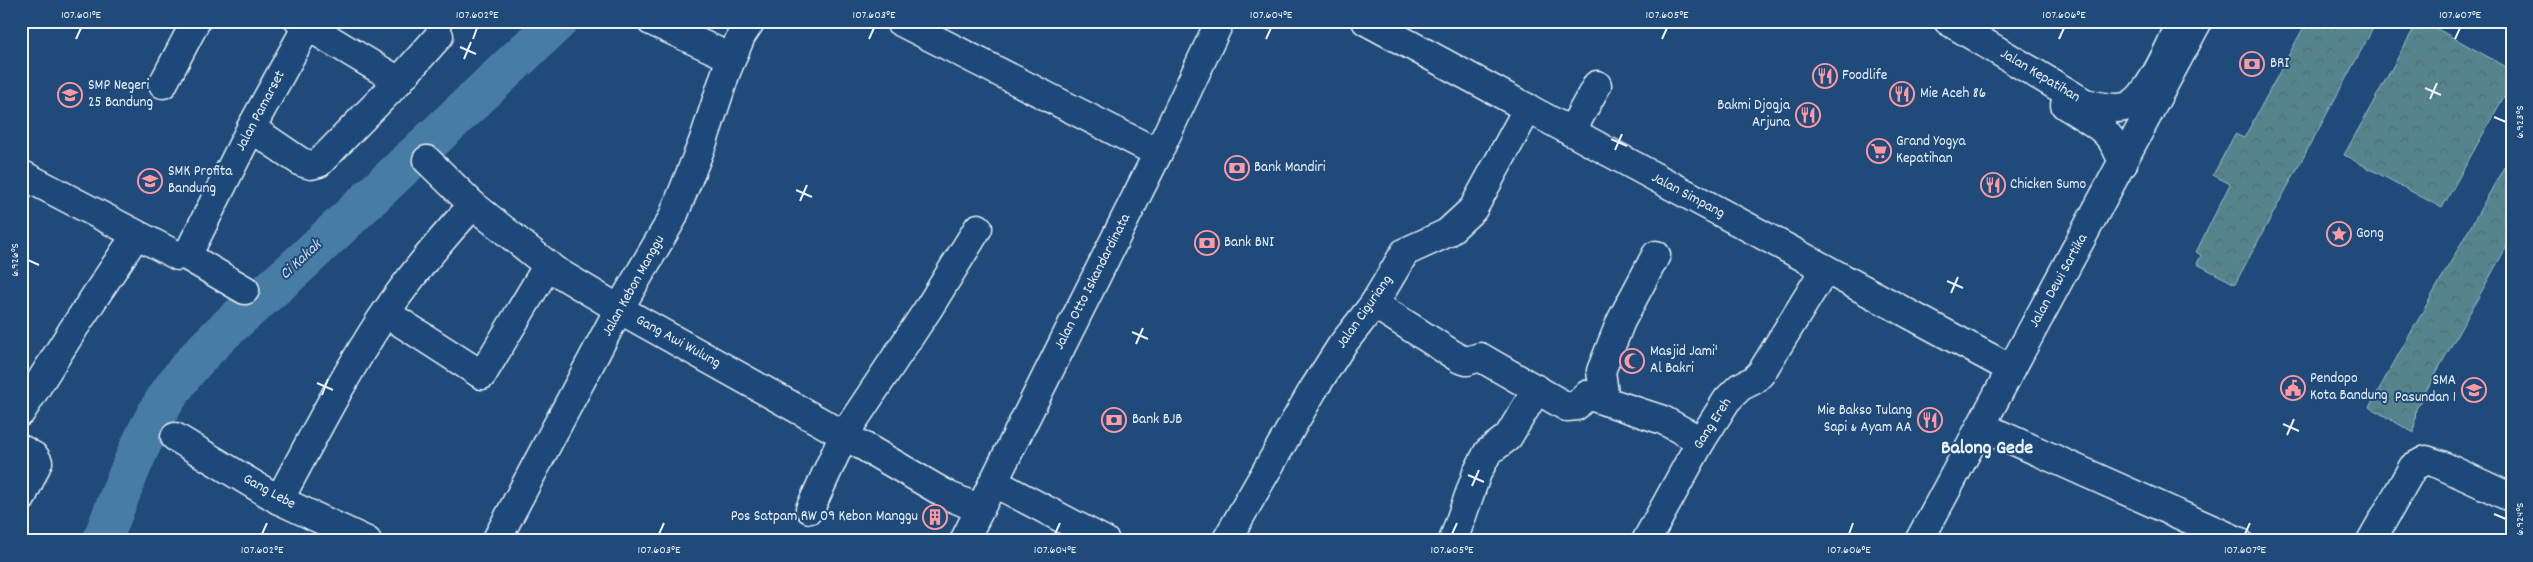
<svg xmlns="http://www.w3.org/2000/svg" width="2533" height="562" font-family="Dekko,sans-serif">
	<style>
		.forest { fill: url(#forest-crowns); stroke: #9fbac2 }
		.lines { fill: none; stroke-linecap: round; stroke-linejoin: round }
		.river { stroke: #477ca4; stroke-width: 40 }
		.minor-casing { stroke: #e8f1f8; stroke-width: 31 }
		.major-casing { stroke: #e8f1f8; stroke-width: 31 }
		.minor { stroke: #1f4a7a; stroke-width: 28 }
		.major { stroke: #1f4a7a; stroke-width: 28 }
		.ticks { fill: none; stroke: #e8f1f8; stroke-width: 2 }
		.labels { text-anchor: middle; dominant-baseline: central; stroke-width: 4; stroke-linejoin: round; paint-order: stroke }
		.poi-label { font-size: 15px; fill: #e8f1f8; stroke: #1f4a7a; text-anchor: start }
		.street-label { font-size: 15px; fill: #e8f1f8; stroke: #1f4a7a }
		.water-label { font-size: 16px; font-style: italic; fill: #d0dfeb; stroke: #1f4a7a }
		.district-label { font-size: 20px; font-weight: bold; fill: #e8f1f8; stroke: #1f4a7a }
		.neatline { fill: none; stroke: #e8f1f8; stroke-width: 2 }
		.ticks-label { font-size: 12px; text-anchor: middle; fill: #e8f1f8 }
	</style>
	<defs>
		<pattern id="forest-crowns" width="20" height="18" patternUnits="userSpaceOnUse" patternTransform="scale(1.25)"><rect width="20" height="18" fill="#56848d"/><path d="M2 6a3 3 0 1 1 6 0M12 15a3 3 0 1 1 6 0" fill="none" stroke="#506c72"/></pattern>
	</defs>
	<rect width="100%" height="100%" fill="#1f4a7a"/>
	<filter id="ink" filterUnits="userSpaceOnUse"><feTurbulence type="fractalNoise" baseFrequency=".02" numOctaves="2"/><feDisplacementMap in="SourceGraphic" scale="10" xChannelSelector="R" yChannelSelector="G"/><feConvolveMatrix kernelMatrix="1 2 1 2 8 2 1 2 1" color-interpolation-filters="sRGB"/></filter>
	<g filter="url(#ink)">
		<g class="forest">
			<polygon points="2307,21 2377,21 2235,284 2197,264 2201,255 2196,252 2230,184 2213,175 2235,134 2244,138"/>
			<polygon points="2418,21 2423,21 2512,70 2512,82 2442,208 2344,155"/>
			<polygon points="2512,153 2512,237 2416,409 2414,433 2369,407"/>
		</g>
		<g class="lines">
			<path class="river" d="M102,541C123,488 142,430 176,384C210,337 259,302 301,263C386,182 472,102 558,21"/>
			<defs>
				<g id="minor">
					<polyline points="299,21 399,81"/>
					<polyline points="651,21 732,58"/>
					<polyline points="899,21 1158,153"/>
					<polyline points="1366,21 2011,369"/>
					<path d="M1948,21L2085,103C2098,106 2115,111 2128,106C2150,97 2171,43 2182,21"/>
					<polyline points="163,84 196,21"/>
					<path d="M2065,105C2095,124 2112,129 2123,164"/>
					<polyline points="251,128 301,162 311,165 319,163 399,81 439,36"/>
					<polyline points="1571,132 1597,85"/>
					<polyline points="427,160 473,205 554,270 619,309 844,435 810,509"/>
					<polyline points="21,174 178,256 185,255 245,290"/>
					<polyline points="978,228 930,306 844,435 949,496 980,509"/>
					<polyline points="185,255 189,252 251,128 310,21"/>
					<polyline points="1374,304 1460,359 1467,361 1480,357 1567,407 1576,406 1587,395 1663,420 1701,441"/>
					<polyline points="386,313 482,375 548,265"/>
					<polyline points="1605,401 1601,371 1621,321 1656,255"/>
					<polyline points="21,412 74,328 136,235"/>
					<polyline points="1981,426 2238,541"/>
					<polyline points="175,437 279,500 367,541"/>
					<polyline points="21,449 35,457 38,462 21,499"/>
					<polyline points="993,482 1105,541"/>
					<path d="M279,500C312,439 344,376 382,318C409,278 440,240 473,205"/>
					<polyline points="496,541 619,309 672,219 703,142 726,72 741,36 751,21"/>
					<polyline points="1226,541 1313,390 1342,345 1374,304 1405,252 1447,233 1473,209 1528,108"/>
					<polyline points="1453,541 1477,473 1488,452 1508,437 1537,389"/>
					<polyline points="1646,541 1701,441 1727,400 1740,387 1754,380 1761,373 1825,269"/>
					<polyline points="2371,541 2413,467 2426,460 2441,465 2512,498"/>
				</g>
				<g id="major">
					<polyline points="964,541 1158,153 1220,21"/>
					<polyline points="1919,541 2198,21"/>
				</g>
			</defs>
			<use href="#minor" class="minor-casing"/>
			<use href="#major" class="major-casing"/>
			<use href="#minor" class="minor"/>
			<use href="#major" class="major"/>
		</g>
	</g>
	<path class="ticks" d="M76,39L81,28M473,39L477,28M869,39L874,28M1266,39L1271,28M1662,39L1667,28M2059,39L2064,28M2455,39L2460,28M460,47L476,54M464,59L471,42M2425,88L2441,95M2430,99L2437,83M2494,117L2506,122M1611,139L1627,146M1615,150L1622,134M796,190L812,197M800,201L807,185M28,260L39,265M1947,281L1963,288M1951,293L1958,277M1132,332L1148,339M1136,344L1143,328M317,383L333,390M322,395L328,379M2283,424L2299,431M2287,435L2294,419M1468,475L1484,482M1472,486L1479,470M2494,514L2506,519M262,534L267,523M659,534L664,523M1055,534L1060,523M1452,534L1457,523M1849,534L1853,523M2245,534L2250,523"/>
	<defs>
		<symbol id="bank-ring" viewBox="-11 -11 22 22"><circle r="9.5" fill="#1f4a7a" stroke="#ff9aa2" stroke-width="1.5"/><path d="M-6-4H6V4H-6ZM0-2.3a2.3 2.3 0 1 0 0 4.6a2.3 2.3 0 1 0 0-4.6Z" fill="#ff9aa2"/></symbol>
		<symbol id="restaurant-ring" viewBox="-11 -11 22 22"><circle r="9.5" fill="#1f4a7a" stroke="#ff9aa2" stroke-width="1.5"/><path d="M-5-6h1v4h1v-4h1v4h1v-4h1v5L-1.5 .5V6h-2V.5L-5-1ZM5-6V6H3V1.5H1.5Q1.5-4 5-6Z" fill="#ff9aa2"/></symbol>
		<symbol id="school-ring" viewBox="-11 -11 22 22"><circle r="9.5" fill="#1f4a7a" stroke="#ff9aa2" stroke-width="1.5"/><path d="M0-5L7-2L0 1L-7-2ZM-4 1L0 2.5L4 1V4Q0 6-4 4Z" fill="#ff9aa2"/></symbol>
		<symbol id="supermarket-ring" viewBox="-11 -11 22 22"><circle r="9.5" fill="#1f4a7a" stroke="#ff9aa2" stroke-width="1.5"/><path d="M-6-5.5h2.5l.6 2H6L4.5 2H-2.5L-4.4-4H-6ZM-1.5 3.2a1.3 1.3 0 1 0 .1 0ZM3 3.2a1.3 1.3 0 1 0 .1 0Z" fill="#ff9aa2"/></symbol>
		<symbol id="sight-ring" viewBox="-11 -11 22 22"><circle r="9.5" fill="#1f4a7a" stroke="#ff9aa2" stroke-width="1.5"/><path d="M0-6L1.8-2.2L6-1.7L2.9 1.2L3.7 5.4L0 3.3L-3.7 5.4L-2.9 1.2L-6-1.7L-1.8-2.2Z" fill="#ff9aa2"/></symbol>
		<symbol id="mosque-ring" viewBox="-11 -11 22 22"><circle r="9.5" fill="#1f4a7a" stroke="#ff9aa2" stroke-width="1.5"/><path d="M3.5-4.9A6 6 0 1 0 3.5 4.9A5 5 0 1 1 3.5-4.9Z" fill="#ff9aa2"/></symbol>
		<symbol id="civic-ring" viewBox="-11 -11 22 22"><circle r="9.5" fill="#1f4a7a" stroke="#ff9aa2" stroke-width="1.5"/><path d="M-.6-6.5H3V-4.5H.6V-3L4-1V1h2V6H-6V1h2V-1L-.6-3ZM-1.2 2.5V6h2.4V2.5Z" fill="#ff9aa2"/></symbol>
		<symbol id="building-ring" viewBox="-11 -11 22 22"><circle r="9.5" fill="#1f4a7a" stroke="#ff9aa2" stroke-width="1.5"/><path d="M-4-6H4V6H1V3H-1V6H-4ZM-2.5-4.3h1.7v1.8h-1.7ZM.8-4.3h1.7v1.8H.8ZM-2.5-1h1.7V.8h-1.7ZM.8-1h1.7V.8H.8Z" fill="#ff9aa2"/></symbol>
	</defs>
	<g fill-rule="evenodd">
		<use href="#bank-ring" x="2238" y="50" width="28" height="28"/>
		<use href="#restaurant-ring" x="1811" y="62" width="28" height="28"/>
		<use href="#restaurant-ring" x="1888" y="80" width="28" height="28"/>
		<use href="#school-ring" x="56" y="81" width="28" height="28"/>
		<use href="#restaurant-ring" x="1794" y="101" width="28" height="28"/>
		<use href="#supermarket-ring" x="1865" y="137" width="28" height="28"/>
		<use href="#bank-ring" x="1223" y="154" width="28" height="28"/>
		<use href="#school-ring" x="136" y="167" width="28" height="28"/>
		<use href="#restaurant-ring" x="1979" y="171" width="28" height="28"/>
		<use href="#sight-ring" x="2325" y="220" width="28" height="28"/>
		<use href="#bank-ring" x="1193" y="229" width="28" height="28"/>
		<use href="#mosque-ring" x="1618" y="347" width="28" height="28"/>
		<use href="#civic-ring" x="2279" y="374" width="28" height="28"/>
		<use href="#school-ring" x="2460" y="376" width="28" height="28"/>
		<use href="#bank-ring" x="1100" y="406" width="28" height="28"/>
		<use href="#restaurant-ring" x="1916" y="406" width="28" height="28"/>
		<use href="#building-ring" x="921" y="503" width="28" height="28"/>
	</g>
	<g class="labels">
		<g class="poi-label">
			<text x="2270" y="64">BRI</text>
			<text x="1842" y="76">Foodlife</text>
			<text x="88" y="86">SMP Negeri<tspan x="88" dy="17">25 Bandung</tspan></text>
			<text x="1920" y="94">Mie Aceh 86</text>
			<text x="1790" y="106" text-anchor="end">Bakmi Djogja<tspan x="1790" dy="17">Arjuna</tspan></text>
			<text x="1896" y="142">Grand Yogya<tspan x="1896" dy="17">Kepatihan</tspan></text>
			<text x="1254" y="168">Bank Mandiri</text>
			<text x="168" y="172">SMK Profita<tspan x="168" dy="17">Bandung</tspan></text>
			<text x="2010" y="185">Chicken Sumo</text>
			<text x="2356" y="234">Gong</text>
			<text x="1224" y="243">Bank BNI</text>
			<text x="1650" y="352">Masjid Jami'<tspan x="1650" dy="17">Al Bakri</tspan></text>
			<text x="2310" y="379">Pendopo<tspan x="2310" dy="17">Kota Bandung</tspan></text>
			<text x="2456" y="381" text-anchor="end">SMA<tspan x="2456" dy="17">Pasundan 1</tspan></text>
			<text x="1912" y="411" text-anchor="end">Mie Bakso Tulang<tspan x="1912" dy="17">Sapi &amp; Ayam AA</tspan></text>
			<text x="1132" y="420">Bank BJB</text>
			<text x="918" y="517" text-anchor="end">Pos Satpam RW 09 Kebon Manggu</text>
		</g>
		<g class="street-label">
			<text transform="translate(2040 76) rotate(31)">Jalan Kepatihan</text>
			<text transform="translate(261 111) rotate(-62)">Jalan Pamarset</text>
			<text transform="translate(1688 196) rotate(28)">Jalan Simpang</text>
			<text transform="translate(2059 281) rotate(-61)">Jalan Dewi Sartika</text>
			<text transform="translate(1093 282) rotate(-63)">Jalan Otto Iskandardinata</text>
			<text transform="translate(634 286) rotate(-61)">Jalan Kebon Manggu</text>
			<text transform="translate(1365 312) rotate(-55)">Jalan Ciguriang</text>
			<text transform="translate(678 342) rotate(29)">Gang Awi Wulung</text>
			<text transform="translate(1713 424) rotate(-57)">Gang Ereh</text>
			<text transform="translate(269 492) rotate(29)">Gang Lebe</text>
		</g>
		<g class="water-label">
			<text transform="translate(301 260) rotate(-43)">Ci Kakak</text>
		</g>
		<g class="district-label">
			<text x="1987" y="449">Balong Gede</text>
		</g>
	</g>
	<rect width="2533" height="562" fill="none" stroke="#1f4a7a" stroke-width="55"/>
	<rect x="28" y="28" width="2478" height="506" class="neatline"/>
	<g class="ticks-label">
		<text x="81" y="18">107.601°E</text>
		<text x="477" y="18">107.602°E</text>
		<text x="874" y="18">107.603°E</text>
		<text x="1271" y="18">107.604°E</text>
		<text x="1667" y="18">107.605°E</text>
		<text x="2064" y="18">107.606°E</text>
		<text x="2460" y="18">107.607°E</text>
		<text transform="translate(2519 122) rotate(-90)" y="4">6.923°S</text>
		<text transform="translate(14 260) rotate(-90)" y="4">6.926°S</text>
		<text transform="translate(2519 519) rotate(-90)" y="4">6.924°S</text>
		<text x="262" y="553">107.602°E</text>
		<text x="659" y="553">107.603°E</text>
		<text x="1055" y="553">107.604°E</text>
		<text x="1452" y="553">107.605°E</text>
		<text x="1849" y="553">107.606°E</text>
		<text x="2245" y="553">107.607°E</text>
	</g>
</svg>
